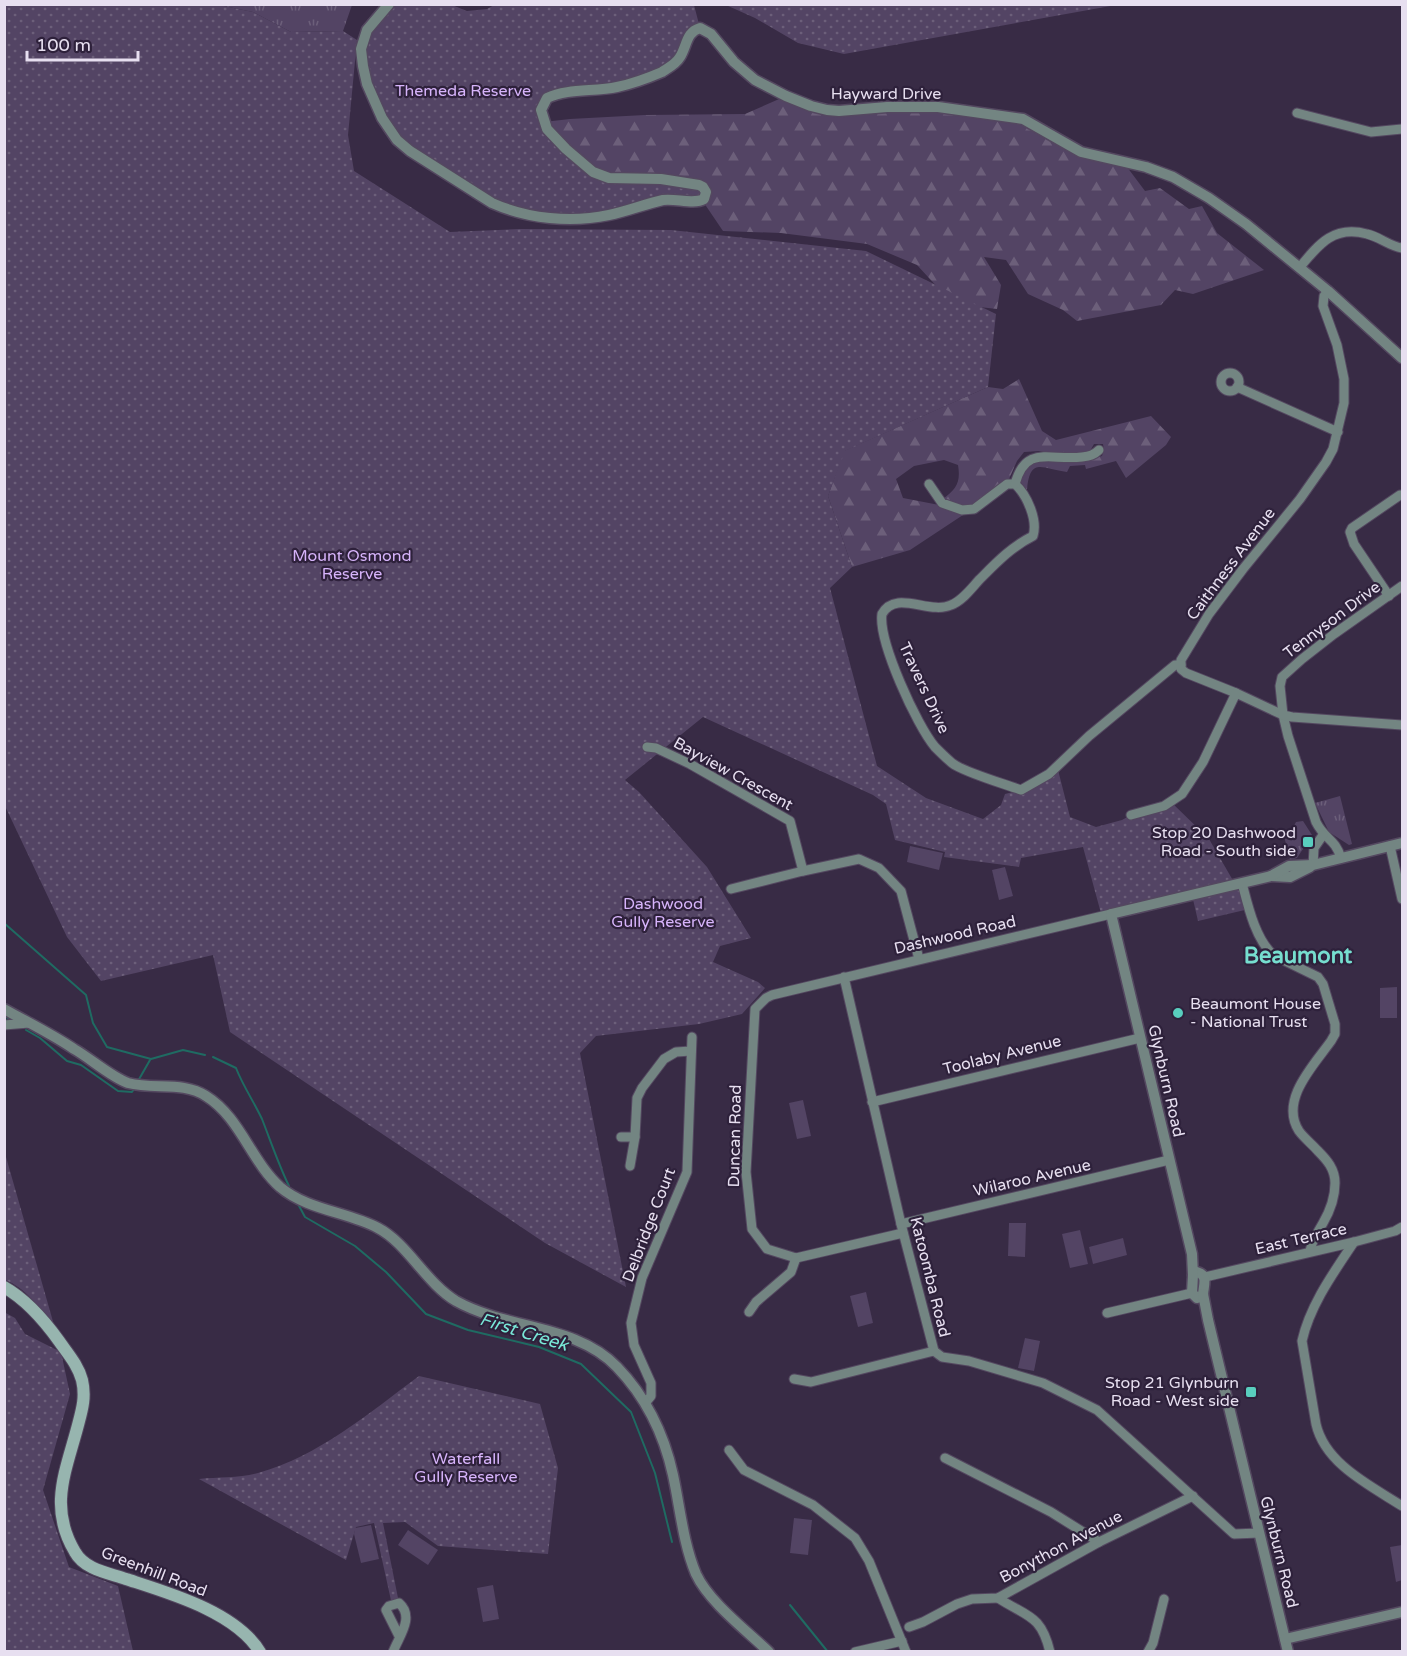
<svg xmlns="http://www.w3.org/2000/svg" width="1407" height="1656" font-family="'Varela Round',sans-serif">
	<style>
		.grass { fill: url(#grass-tufts) }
		.forest { fill: url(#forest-firs) }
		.park { fill: url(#park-dots) }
		.pitch { fill: #534464 }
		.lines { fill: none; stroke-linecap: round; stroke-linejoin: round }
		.stream { stroke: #1f6b62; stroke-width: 2 }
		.minor-casing { stroke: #544860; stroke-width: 11 }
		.tertiary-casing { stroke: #544860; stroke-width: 13 }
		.secondary-casing { stroke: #544860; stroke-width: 14 }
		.minor { stroke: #738582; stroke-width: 9 }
		.tertiary { stroke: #738582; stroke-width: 10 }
		.secondary { stroke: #97b5af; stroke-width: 12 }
		.poi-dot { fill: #59cebe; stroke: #2e213b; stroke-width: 2 }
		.labels { text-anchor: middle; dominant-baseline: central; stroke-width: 4.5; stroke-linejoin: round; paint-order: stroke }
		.park-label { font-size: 16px; fill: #d7b4fb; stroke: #2e213b }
		.street-label { font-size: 16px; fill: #e7dff0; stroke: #2e213b }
		.poi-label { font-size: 16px; fill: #e7dff0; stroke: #2e213b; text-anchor: end }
		.water-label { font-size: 18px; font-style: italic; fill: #79e7d7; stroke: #2e213b }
		.district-label { font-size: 22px; font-weight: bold; fill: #76decf; stroke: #2e213b }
	</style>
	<defs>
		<pattern id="grass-tufts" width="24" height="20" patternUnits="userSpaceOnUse" patternTransform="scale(1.5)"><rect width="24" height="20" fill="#534464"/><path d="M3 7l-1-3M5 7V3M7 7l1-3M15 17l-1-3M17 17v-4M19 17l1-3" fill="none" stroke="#6c5f7a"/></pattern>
		<pattern id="forest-firs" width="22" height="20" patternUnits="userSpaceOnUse" patternTransform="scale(1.5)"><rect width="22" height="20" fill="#534464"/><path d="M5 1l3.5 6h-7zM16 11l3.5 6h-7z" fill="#6c5f7a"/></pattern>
		<pattern id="park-dots" width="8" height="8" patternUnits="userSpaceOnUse" patternTransform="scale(1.5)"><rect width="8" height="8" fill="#534464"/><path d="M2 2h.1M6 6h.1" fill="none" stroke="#6c5f7a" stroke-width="1.8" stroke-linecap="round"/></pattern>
	</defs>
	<rect width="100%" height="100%" fill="#382b45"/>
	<g class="grass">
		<polygon points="219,5 352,5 343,31 291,32 253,12"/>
		<polygon points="1340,796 1352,844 1349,845 1329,832 1315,803"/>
		<polygon points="1303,821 1312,835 1297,858 1290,860 1283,832 1290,833 1296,822"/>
	</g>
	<g class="forest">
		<polygon points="786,96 811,106 887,107 1023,119 1058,140 1124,163 1145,191 1160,188 1189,209 1202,206 1217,233 1264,270 1193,294 1175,290 1161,305 1077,321 1063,310 1028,294 1006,260 984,257 1001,285 997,309 953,304 917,265 867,244 781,233 723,231 702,200 502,186 544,122 570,119 645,115 745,114"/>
		<path d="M1019,379L1042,431L1056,440L1151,416L1171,437L1166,445L1126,478L1116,461L1086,469L1085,465L1070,466L1067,472C1042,469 1030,456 1027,490L1018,479L1033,459H1091L1102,456L1104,450L1103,444H1094L1090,451L1060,455L1039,451L1024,452L1017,461L1009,479L973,507H966L943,499C956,489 961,483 958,465L944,460L914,466L896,479L903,498L965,510L966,513L910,550L852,567L828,496L844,451L988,387L1003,389Z"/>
	</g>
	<g class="park">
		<polygon points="496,4 694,5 700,28 677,62 617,87 553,95 542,118 593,172 699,185 706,196 555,218 492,203 410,151 371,95 363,39 389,5 452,5 467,11 487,9"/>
		<polygon points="5,5 219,5 253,12 291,32 343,31 357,40 348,135 354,171 450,232 520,229 671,230 866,251 996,314 988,387 845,451 828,496 852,567 830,588 877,766 926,798 983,819 1001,805 1005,794 1021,790 1057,766 1070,817 1096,827 1122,820 1131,815 1171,802 1209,839 1235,884 1242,883 1249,909 1198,921 1192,895 1102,917 1083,847 1021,858 1019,867 944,857 945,852 895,840 886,804 873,795 703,717 625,780 639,792 707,867 751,938 720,946 713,962 758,982 765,988 742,1014 699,1024 596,1036 580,1053 626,1287 545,1243 230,1032 213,955 101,981 67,937 5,806"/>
		<polygon points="726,5 1116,5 844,54 798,43 755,18"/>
		<path d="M4,1150L54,1325C40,1309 25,1287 5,1280Z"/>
		<polygon points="4,1312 15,1318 25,1334 61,1352 70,1394 43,1490 69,1567 118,1586 133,1651 5,1651"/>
		<path d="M419,1376L540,1404L558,1468L548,1554L438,1546L405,1522L383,1523L399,1603L392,1605L374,1523L356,1527L346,1560L199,1479C218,1477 240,1478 258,1473C319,1456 369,1413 419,1376Z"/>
	</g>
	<g class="pitch">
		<polygon points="910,846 943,853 939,870 907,862"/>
		<polygon points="1005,867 1013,896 999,900 992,870"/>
		<polygon points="1397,987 1397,1018 1380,1018 1380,988"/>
		<polygon points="803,1100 811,1136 797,1139 789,1103"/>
		<polygon points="1009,1223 1026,1223 1025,1257 1008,1256"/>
		<polygon points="1080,1230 1088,1264 1070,1268 1062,1234"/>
		<polygon points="1123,1238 1127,1255 1093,1264 1089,1247"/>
		<polygon points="866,1292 873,1323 858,1327 850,1296"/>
		<polygon points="1025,1338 1040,1341 1034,1371 1018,1368"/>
		<polygon points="794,1518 812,1520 808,1555 790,1553"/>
		<polygon points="371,1525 379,1559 361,1563 354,1534 355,1528"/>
		<polygon points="408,1530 438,1550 428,1565 398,1545"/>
		<polygon points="1402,1545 1402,1580 1396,1582 1390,1547"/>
		<polygon points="493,1585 499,1619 483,1622 477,1588"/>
	</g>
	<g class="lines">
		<g class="stream">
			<polyline points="4,923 86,995 93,1023 107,1047 151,1059 183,1050 205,1055"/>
			<polyline points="4,1016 11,1020"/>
			<polyline points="26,1030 40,1038 67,1061 81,1065 118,1091 132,1092 134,1089"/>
			<path d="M213,1057L236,1068C243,1086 254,1102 262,1119C271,1142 278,1163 289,1186"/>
			<polyline points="138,1081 150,1060"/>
			<polyline points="298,1204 305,1217 355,1246 386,1272 426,1314 468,1330 539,1347 581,1364 631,1412 655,1473 672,1542"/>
			<polyline points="790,1605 828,1652"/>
		</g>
		<defs>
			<g id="minor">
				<polyline points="1297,113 1371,132 1402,129"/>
				<path d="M1300,267C1319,244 1334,225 1367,234C1380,237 1389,246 1402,248"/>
				<path d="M1328,291L1324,296L1323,306L1337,345L1344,379V403L1333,449L1326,462L1300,499L1243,569L1209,614L1181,660V669L1186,673L1236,693L1283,715L1288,736L1316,822C1325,840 1335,838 1341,858"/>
				<circle cx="1230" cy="382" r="9"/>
				<polyline points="1237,387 1338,432"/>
				<path d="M929,484L942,503L962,510L974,509L1007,484H1015C1027,495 1038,520 1033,536C1011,547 996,563 979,580C971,589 962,601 951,605C929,615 896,589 882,614C878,641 917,726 935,747C940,752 946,758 952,763C963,772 1005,784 1021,790L1049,774L1089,736L1175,665H1181"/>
				<path d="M1015,484C1026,444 1050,461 1082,457C1090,456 1094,455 1099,450"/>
				<polyline points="1402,586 1334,634 1302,659 1282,677 1280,686 1283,715 1292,717 1402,725"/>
				<polyline points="1389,596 1354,544 1350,532 1352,528 1400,495"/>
				<polyline points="647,747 656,748 690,764 790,821 803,871 859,859 879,868 901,891 919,959"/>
				<polyline points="1131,815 1164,806 1182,794 1203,762 1236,693"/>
				<polyline points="1390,846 1402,899"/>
				<polyline points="1313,865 1314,848 1323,835"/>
				<path d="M1242,883C1248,906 1255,938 1273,955L1318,977L1323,984L1335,1024V1034L1331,1041C1314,1065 1279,1100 1299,1131C1304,1138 1312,1144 1318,1151C1327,1160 1335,1169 1335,1183C1335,1196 1330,1211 1323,1223C1318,1232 1312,1240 1310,1251"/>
				<polyline points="731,889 803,871"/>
				<polyline points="844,977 901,1224 934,1351 942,1357 969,1361 1043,1383 1097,1410 1234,1534 1259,1533"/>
				<polyline points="4,1025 29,1023"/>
				<polyline points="872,1102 1140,1038"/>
				<polyline points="621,1137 635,1137"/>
				<polyline points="630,1166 635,1137 637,1098 642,1088 664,1059 676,1052 691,1051"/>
				<polyline points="901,1224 1169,1160"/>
				<polyline points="903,1233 796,1258 767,1249 752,1229 746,1172 755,1009 766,998 772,995 1111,914"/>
				<path d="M1354,1242C1334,1272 1310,1305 1302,1341L1316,1424C1325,1464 1371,1486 1402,1506"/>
				<polyline points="1205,1277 1354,1242 1395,1231 1402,1227"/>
				<polyline points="749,1312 756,1302 791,1272 796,1258"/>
				<polyline points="1107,1313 1192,1293"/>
				<polyline points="794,1379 811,1382 934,1351"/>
				<polyline points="646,1402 651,1396 651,1383 634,1345 631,1323 642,1278 687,1172 692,1037"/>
				<polyline points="729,1450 744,1470 813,1505 855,1538 869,1561 906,1652"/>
				<polyline points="945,1458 1051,1512 1099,1542"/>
				<path d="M998,1598C1027,1617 1041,1614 1050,1652"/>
				<polyline points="909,1627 923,1622 957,1604 972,1599 998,1598 1099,1542 1193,1496"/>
				<path d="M393,1652C399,1636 415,1617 399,1603L389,1606L386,1610L399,1636"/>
				<polyline points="855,1652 902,1641"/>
				<polyline points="1148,1652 1153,1643 1164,1599"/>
			</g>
			<g id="tertiary">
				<path d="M389,4L367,30L361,49L363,66L367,84L382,118L397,140L410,151L492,203C528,219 571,223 609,215C628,211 645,204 663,200C676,198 693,205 704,199L706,192L703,187L699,185L661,179L609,178L593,172L566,149L547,129L541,110L547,98C568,88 594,92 617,87C631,84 648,78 662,72C668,68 676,64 680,57C687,46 686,32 700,28L711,34L734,62L755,80L786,96L811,106L827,110L839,111L887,107H938L1023,119L1081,152L1146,167L1173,177L1209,198L1246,224L1328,291L1402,358"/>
				<polyline points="1271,876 1290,877 1310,867"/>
				<path d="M4,1009C27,1022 52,1034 74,1049C90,1058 111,1077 128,1083C154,1090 183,1081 206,1096C240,1117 251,1161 280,1187C307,1210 348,1212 378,1228C407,1243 426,1283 456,1301C508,1330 576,1324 617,1367C646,1397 664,1434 673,1475C680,1507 683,1543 696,1574C709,1602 746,1630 769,1652"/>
				<path d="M1197,1272C1209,1275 1203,1286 1203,1296L1197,1298L1192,1293L1193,1275Z"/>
				<polyline points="1193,1275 1192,1254 1111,914 1271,876 1289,866 1313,865 1402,843"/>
				<polyline points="1203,1294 1208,1320 1288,1652"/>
				<polyline points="1285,1639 1402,1612"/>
			</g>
			<path id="secondary" d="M4,1287C27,1300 44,1320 59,1341C68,1354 78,1365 82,1380C86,1397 82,1410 78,1425C66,1471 48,1507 75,1552C85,1570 109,1573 126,1579C169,1593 236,1612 260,1652"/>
		</defs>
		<use href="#minor" class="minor-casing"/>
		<use href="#tertiary" class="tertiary-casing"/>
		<use href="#secondary" class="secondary-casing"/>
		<use href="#minor" class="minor"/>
		<use href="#tertiary" class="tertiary"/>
		<use href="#secondary" class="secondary"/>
	</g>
	<g class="poi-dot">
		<rect x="1302" y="836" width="12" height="12" rx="3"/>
		<circle cx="1178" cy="1013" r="6"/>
		<rect x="1245" y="1386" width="12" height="12" rx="3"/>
	</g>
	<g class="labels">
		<g class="park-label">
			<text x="463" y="91">Themeda Reserve</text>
			<text x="352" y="556">Mount Osmond<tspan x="352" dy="18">Reserve</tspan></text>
			<text x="663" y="904">Dashwood<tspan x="663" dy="18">Gully Reserve</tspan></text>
			<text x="466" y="1459">Waterfall<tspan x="466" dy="18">Gully Reserve</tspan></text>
		</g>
		<g class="street-label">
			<text x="886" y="94">Hayward Drive</text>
			<text transform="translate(1231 564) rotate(-53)">Caithness Avenue</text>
			<text transform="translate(1332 620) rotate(-37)">Tennyson Drive</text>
			<text transform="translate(924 688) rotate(65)">Travers Drive</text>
			<text transform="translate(733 774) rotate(29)">Bayview Crescent</text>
			<text transform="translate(955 935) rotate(-13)">Dashwood Road</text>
			<text transform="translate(1002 1055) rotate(-14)">Toolaby Avenue</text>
			<text transform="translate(1166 1081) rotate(77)">Glynburn Road</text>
			<text transform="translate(735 1136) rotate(-89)">Duncan Road</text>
			<text transform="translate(1032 1178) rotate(-13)">Wilaroo Avenue</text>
			<text transform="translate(649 1225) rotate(-69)">Delbridge Court</text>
			<text transform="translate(1301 1239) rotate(-13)">East Terrace</text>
			<text transform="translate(930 1277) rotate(76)">Katoomba Road</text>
			<text transform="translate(1061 1547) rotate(-28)">Bonython Avenue</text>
			<text transform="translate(1279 1552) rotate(76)">Glynburn Road</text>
			<text transform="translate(154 1572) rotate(21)">Greenhill Road</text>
		</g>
		<g class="poi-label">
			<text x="1296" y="833">Stop 20 Dashwood<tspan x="1296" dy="18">Road - South side</tspan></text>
			<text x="1190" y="1004" text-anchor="start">Beaumont House<tspan x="1190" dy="18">- National Trust</tspan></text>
			<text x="1239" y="1383">Stop 21 Glynburn<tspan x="1239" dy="18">Road - West side</tspan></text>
		</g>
		<g class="water-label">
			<text transform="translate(524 1332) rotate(17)">First Creek</text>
		</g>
		<g class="district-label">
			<text x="1298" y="956">Beaumont</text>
		</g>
	</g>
	<rect width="1407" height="1656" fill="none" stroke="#e7dff0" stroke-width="12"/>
	<path d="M27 51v9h111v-9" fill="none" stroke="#e7dff0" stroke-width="3"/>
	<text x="36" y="51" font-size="18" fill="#e7dff0" stroke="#2e213b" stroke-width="4.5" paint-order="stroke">100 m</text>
</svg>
